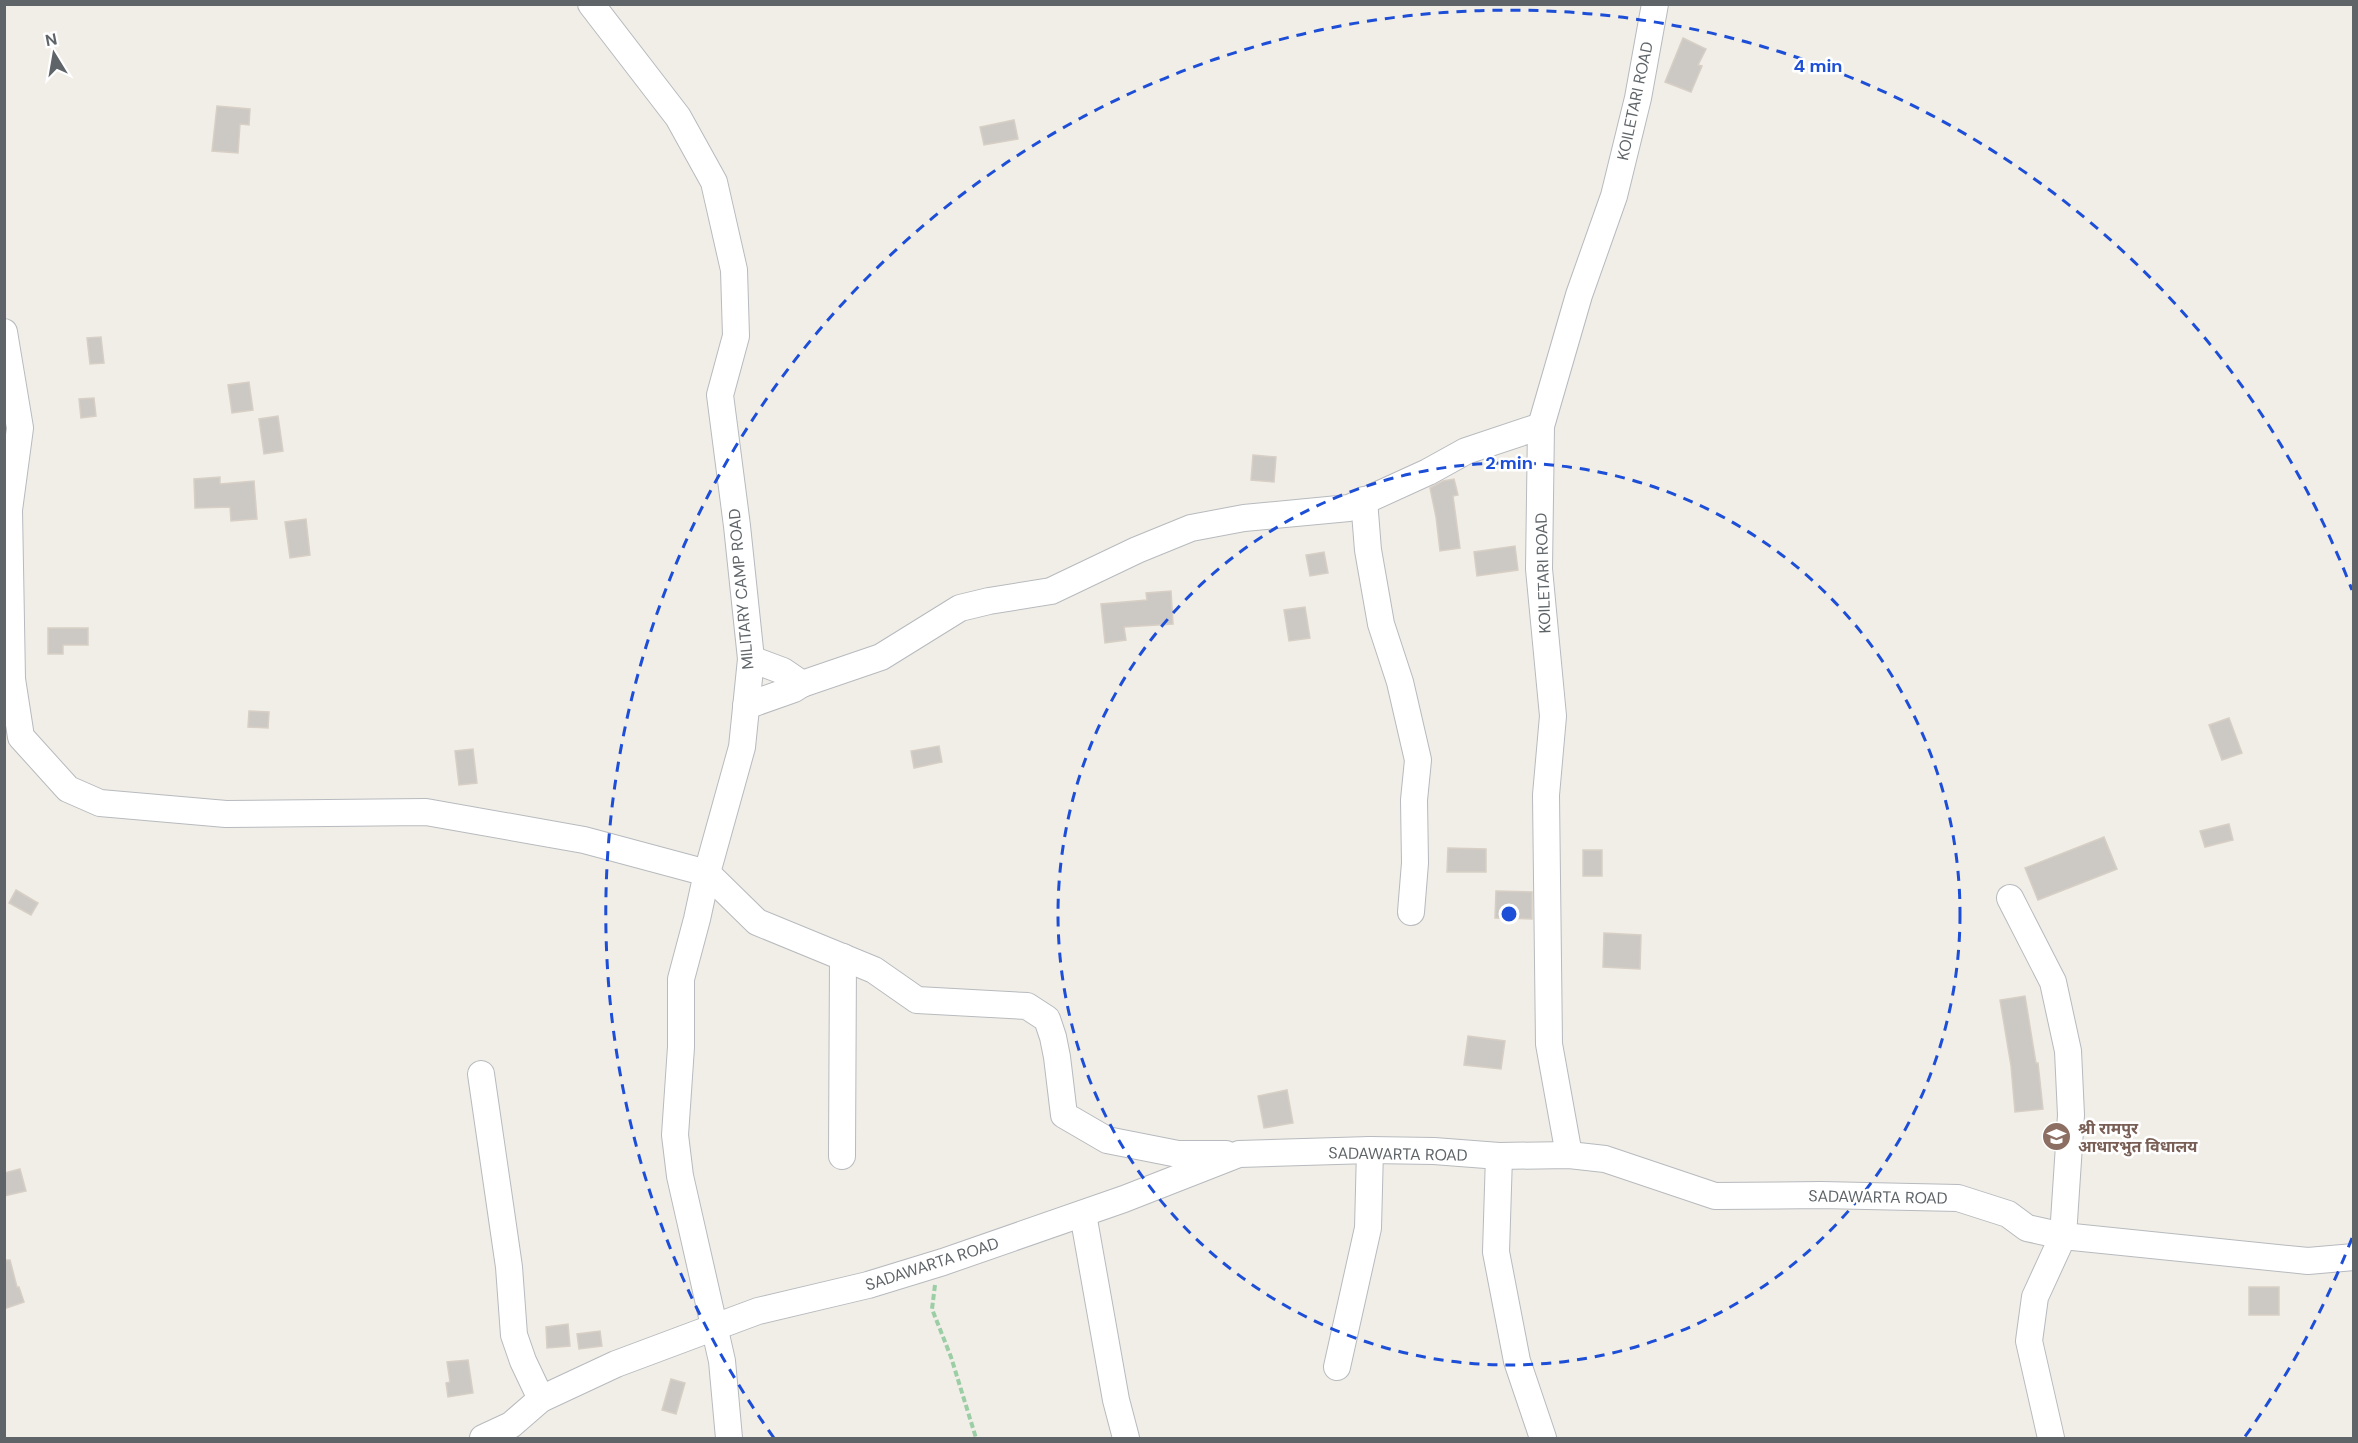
<svg xmlns="http://www.w3.org/2000/svg" width="2358" height="1443" font-family="'DM Sans','Noto Sans Devanagari',sans-serif">
	<style>
		.building { fill: #ccc9c4; stroke: #d7cfc5; stroke-width: 1.5 }
		.lines { fill: none; stroke-linecap: round; stroke-linejoin: round }
		.minor-casing { stroke: #b7babe; stroke-width: 28 }
		.path { stroke: #9ccea6; stroke-width: 4; stroke-dasharray: 6 3; stroke-linecap: butt }
		.minor { stroke: #fff; stroke-width: 26 }
		.ring { fill: none; stroke: #1d4ed8; stroke-width: 3; stroke-dasharray: 10 8 }
		.labels { text-anchor: middle; dominant-baseline: central; stroke-width: 5; stroke-linejoin: round; paint-order: stroke }
		.street-label { font-size: 16px; fill: #5e6468; stroke: #fff }
		.education-label { font-size: 16px; font-weight: bold; fill: #785e54; stroke: #fff; text-anchor: start }
		.centre { fill: #1d4ed8; stroke: #fff; stroke-width: 3 }
		.ring-label { font-size: 18px; text-anchor: middle; font-weight: bold; fill: #1d4ed8; stroke: #fff; stroke-width: 5; stroke-linejoin: round; paint-order: stroke }
	</style>
	<rect width="100%" height="100%" fill="#f1eee7"/>
	<g class="building">
		<polygon points="1683,38 1706,49 1698,65 1702,66 1691,92 1665,82"/>
		<polygon points="217,106 250,109 249,125 240,124 238,153 212,151"/>
		<polygon points="1014,120 1018,139 984,145 980,127"/>
		<polygon points="101,337 104,363 90,364 87,338"/>
		<polygon points="249,382 253,410 232,413 228,385"/>
		<polygon points="94,398 96,416 81,418 79,399"/>
		<polygon points="278,416 283,451 264,454 259,419"/>
		<polygon points="1253,455 1276,457 1274,482 1251,480"/>
		<polygon points="220,477 220,484 254,481 257,519 231,521 230,507 195,508 194,479"/>
		<polygon points="1454,479 1458,495 1453,496 1460,548 1440,551 1436,517 1430,488 1443,481"/>
		<polygon points="306,519 310,555 290,558 285,522"/>
		<polygon points="1515,546 1518,570 1477,576 1474,552"/>
		<polygon points="1324,552 1328,573 1310,576 1306,555"/>
		<polygon points="1171,591 1173,624 1124,627 1126,640 1105,643 1101,604 1147,600 1146,593"/>
		<polygon points="1305,607 1310,638 1289,641 1284,610"/>
		<polygon points="48,628 88,628 88,645 63,645 63,654 48,654"/>
		<polygon points="249,711 269,712 268,728 248,727"/>
		<polygon points="2229,718 2242,753 2222,760 2209,725"/>
		<polygon points="939,746 942,762 914,768 911,751"/>
		<polygon points="473,749 477,783 459,785 455,751"/>
		<polygon points="2229,824 2233,840 2205,847 2200,831"/>
		<polygon points="2104,837 2117,869 2038,900 2025,868"/>
		<polygon points="1448,848 1486,849 1486,872 1447,872"/>
		<rect x="1583" y="850" width="19" height="26"/>
		<polygon points="16,890 38,903 31,915 9,903"/>
		<polygon points="1496,891 1532,892 1532,919 1495,918"/>
		<polygon points="1604,933 1641,935 1640,969 1603,967"/>
		<polygon points="2025,996 2036,1063 2038,1063 2043,1109 2015,1112 2011,1066 2000,1000"/>
		<polygon points="1468,1036 1505,1041 1501,1069 1464,1065"/>
		<polygon points="1287,1090 1293,1123 1264,1128 1258,1096"/>
		<polygon points="20,1169 26,1191 4,1196 4,1173"/>
		<polygon points="4,1260 10,1260 17,1287 19,1287 24,1302 4,1309"/>
		<rect x="2249" y="1287" width="30" height="28"/>
		<polygon points="568,1324 570,1346 547,1348 546,1327"/>
		<polygon points="600,1331 602,1346 579,1349 577,1334"/>
		<polygon points="468,1360 473,1393 448,1397 446,1383 450,1382 447,1362"/>
		<polygon points="671,1379 685,1383 676,1414 662,1410"/>
	</g>
	<g class="lines">
		<defs>
			<g id="minor">
				<polyline points="591,4 678,117 714,182 734,270 736,336 720,395 737,526 751,659 742,747 707,873 757,922 874,970 917,1000 1027,1006 1047,1019 1053,1037 1057,1057 1064,1115 1107,1140 1178,1154 1226,1154"/>
				<polyline points="4,332 20,428 9,510 12,679 21,737 68,789 100,803 226,814 426,812 584,840 707,873 697,919 681,979 681,1047 675,1135 680,1176 722,1361 729,1438"/>
				<polyline points="1364,500 1368,550 1381,624 1400,682 1418,760 1414,800 1415,863 1411,912"/>
				<polyline points="751,659 783,671 802,684 881,657 960,608 989,601 1051,591 1137,550 1191,528 1244,518 1349,508 1428,472 1466,451 1541,426"/>
				<polyline points="746,706 794,689 802,684"/>
				<polyline points="2010,898 2053,982 2068,1051 2071,1115 2063,1236 2035,1297 2029,1341 2051,1438"/>
				<polyline points="481,1074 509,1267 514,1335 523,1361 541,1399"/>
				<polyline points="1569,1155 1549,1044 1546,795 1553,716 1539,569 1541,426 1579,295 1614,196 1638,98 1655,4"/>
				<polyline points="842,1156 843,957"/>
				<polyline points="1499,1156 1496,1252 1517,1361 1543,1438"/>
				<polyline points="1083,1214 1116,1400 1126,1438"/>
				<polyline points="1337,1367 1368,1228 1370,1150"/>
				<polyline points="483,1438 511,1425 541,1399 616,1364 715,1327 758,1311 868,1285 943,1262 1124,1199 1239,1154 1370,1150 1434,1151 1499,1156 1569,1155 1605,1159 1715,1196 1821,1195 1958,1198 2008,1214 2027,1228 2063,1236 2308,1261 2354,1257"/>
			</g>
		</defs>
		<use href="#minor" class="minor-casing"/>
		<polyline class="path" points="935,1285 932,1309 951,1357 976,1438"/>
		<use href="#minor" class="minor"/>
	</g>
	<g class="ring">
		<circle cx="1509" cy="914" r="451"/>
		<path d="M2352 1238A903 903 0 0 1 2244 1438M774 1438A903 903 0 1 1 2352 590"/>
	</g>
	<defs>
		<symbol id="school-disc" viewBox="-11 -11 22 22"><circle r="9.5" fill="#8d6e63" stroke="#fff"/><path d="M0-5L7-2L0 1L-7-2ZM-4 1L0 2.5L4 1V4Q0 6-4 4Z" fill="#fff"/></symbol>
	</defs>
	<g fill-rule="evenodd">
		<use href="#school-disc" x="2040" y="1120" width="33" height="33"/>
	</g>
	<g class="labels">
		<g class="street-label">
			<text transform="translate(1635 101) rotate(-78)">KOILETARI ROAD</text>
			<text transform="translate(1543 573) rotate(-92)">KOILETARI ROAD</text>
			<text transform="translate(741 589) rotate(-95)">MILITARY CAMP ROAD</text>
			<text transform="translate(1398 1154) rotate(1)">SADAWARTA ROAD</text>
			<text transform="translate(1878 1197) rotate(1)">SADAWARTA ROAD</text>
			<text transform="translate(932 1264) rotate(-18)">SADAWARTA ROAD</text>
		</g>
		<g class="education-label">
			<text x="2078" y="1128">श्री रामपुर<tspan x="2078" dy="18">आधारभुत विधालय</tspan></text>
		</g>
	</g>
	<circle cx="1509" cy="914" r="9" class="centre"/>
	<g class="ring-label">
		<text x="1818" y="72">4 min</text>
		<text x="1509" y="469">2 min</text>
	</g>
	<rect width="2358" height="1443" fill="none" stroke="#5e6468" stroke-width="12"/>
	<g transform="translate(54 54) rotate(349)" stroke="#ffffff" stroke-width="4.5" paint-order="stroke">
	<path d="M0-4.5L10 22L0 15L-10 22Z" fill="#5e6468"/>
	<text y="-9" font-size="16" font-weight="bold" text-anchor="middle" fill="#5e6468">N</text>
	</g>
</svg>
